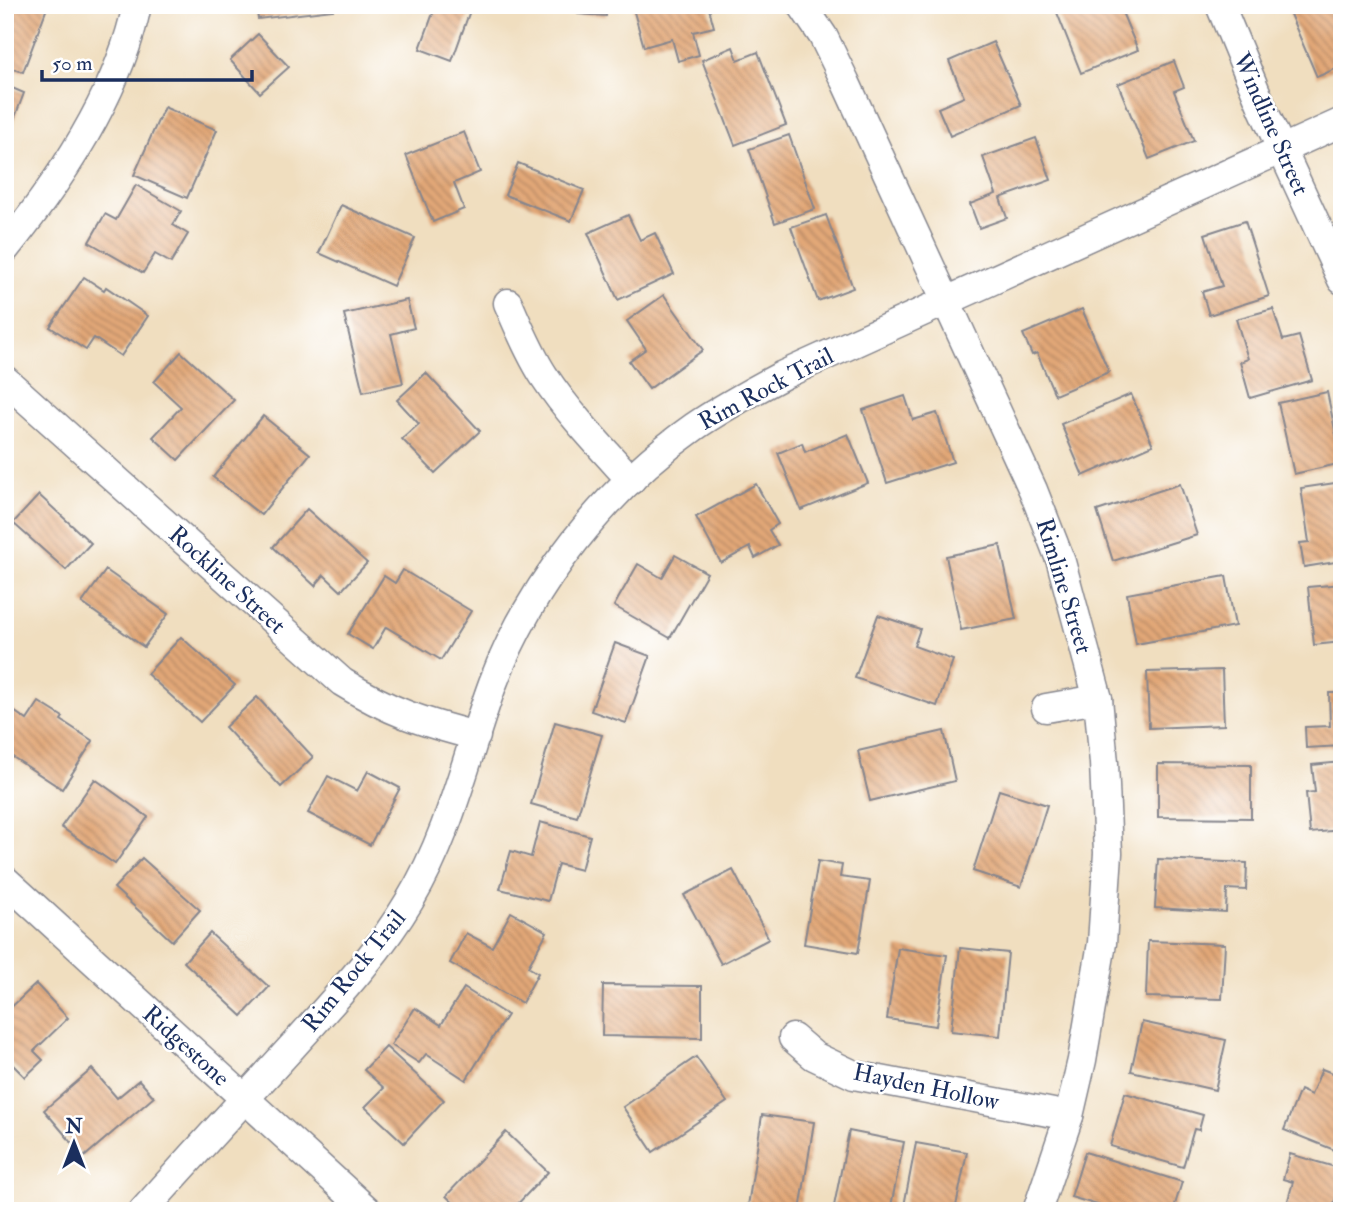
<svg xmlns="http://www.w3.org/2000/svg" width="1347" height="1216" font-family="'IM FELL Double Pica',serif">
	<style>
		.building { fill: url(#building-back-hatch) }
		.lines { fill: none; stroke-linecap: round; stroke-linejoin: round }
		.minor-casing { stroke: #86868e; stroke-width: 31 }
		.minor { stroke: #fff; stroke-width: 28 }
		.labels { text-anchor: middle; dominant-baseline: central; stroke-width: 5; stroke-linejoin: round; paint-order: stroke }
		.street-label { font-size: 24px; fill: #1b2f5e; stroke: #fff }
	</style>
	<defs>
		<pattern id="building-back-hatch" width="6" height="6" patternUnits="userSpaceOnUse" patternTransform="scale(1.75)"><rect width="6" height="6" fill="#e2a777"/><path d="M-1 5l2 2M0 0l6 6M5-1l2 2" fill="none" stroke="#b68865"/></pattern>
	</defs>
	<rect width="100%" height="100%" fill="#fff"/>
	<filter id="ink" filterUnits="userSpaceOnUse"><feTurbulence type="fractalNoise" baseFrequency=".0143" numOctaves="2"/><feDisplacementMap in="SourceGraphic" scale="14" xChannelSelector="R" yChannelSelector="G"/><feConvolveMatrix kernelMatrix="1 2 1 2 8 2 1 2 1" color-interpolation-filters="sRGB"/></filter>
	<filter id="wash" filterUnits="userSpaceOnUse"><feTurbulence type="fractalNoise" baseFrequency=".00686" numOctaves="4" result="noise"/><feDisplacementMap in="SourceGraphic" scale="28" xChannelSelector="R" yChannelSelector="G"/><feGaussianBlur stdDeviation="1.57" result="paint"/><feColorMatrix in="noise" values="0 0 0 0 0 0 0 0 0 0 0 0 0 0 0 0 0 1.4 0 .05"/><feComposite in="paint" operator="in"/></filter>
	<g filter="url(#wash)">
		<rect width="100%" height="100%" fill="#f0debf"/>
		<g id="blocks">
			<g class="building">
				<polygon points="5,5 48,5 23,72 5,66"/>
				<polygon points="256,5 332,5 333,10 258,19"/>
				<polygon points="436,5 472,5 452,61 420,49"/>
				<polygon points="579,5 607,5 606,16 578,14"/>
				<polygon points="632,5 708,5 714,27 693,32 699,55 678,61 672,39 644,47"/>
				<polygon points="1067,5 1119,5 1138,50 1081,73 1056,10"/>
				<polygon points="1286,5 1342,5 1342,66 1317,77"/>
				<polygon points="258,34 289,67 260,93 230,60"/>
				<polygon points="993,42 1021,105 950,136 938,108 964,97 949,61"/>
				<polygon points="733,47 738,60 758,52 786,125 735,145 702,60"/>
				<polygon points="1174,61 1184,87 1174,91 1194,141 1149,159 1118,84"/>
				<polygon points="5,85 24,93 12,125 5,122"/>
				<polygon points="164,107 217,130 187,198 134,175"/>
				<polygon points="464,132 480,172 454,183 464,209 433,222 406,155"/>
				<polygon points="789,135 815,209 775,223 749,149"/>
				<polygon points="1036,138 1051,180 1000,198 1007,218 979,228 970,204 996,194 983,157"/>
				<polygon points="518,163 584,190 571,221 505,195"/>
				<polygon points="136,185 181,211 173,225 188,234 171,263 155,254 143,273 89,242 105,214 116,220"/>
				<polygon points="341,205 415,238 393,286 319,253"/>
				<polygon points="628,215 640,240 655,233 674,274 618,300 588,233"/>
				<polygon points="826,215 853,288 818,301 791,227"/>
				<polygon points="1245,221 1269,296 1209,315 1202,292 1222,286 1205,234"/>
				<polygon points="84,277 104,290 106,287 148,316 121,356 94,338 86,350 50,327"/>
				<polygon points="664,295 703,350 649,389 629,361 646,349 627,321"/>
				<polygon points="407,300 414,328 391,334 403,383 363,392 344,314"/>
				<polygon points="1082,309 1109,372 1055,395 1037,353 1032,355 1023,334"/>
				<polygon points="1273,309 1283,340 1299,336 1312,380 1250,398 1240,362 1248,359 1236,319"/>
				<polygon points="181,352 234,400 178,460 153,437 181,407 154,382"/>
				<polygon points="426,373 480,431 435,473 402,439 419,424 397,400"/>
				<polygon points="1327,392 1342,463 1294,474 1278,403"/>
				<polygon points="1131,394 1153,445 1083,476 1061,424"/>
				<polygon points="905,396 913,420 937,413 953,462 887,483 863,410"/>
				<polygon points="263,416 310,454 261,515 213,477"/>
				<polygon points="848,434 868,483 801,510 778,453 802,443 805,452"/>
				<polygon points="1342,482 1342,561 1304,567 1300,543 1309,542 1301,488"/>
				<polygon points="756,484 778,524 769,530 778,545 755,558 750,547 721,563 696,517"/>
				<polygon points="1180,484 1197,535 1113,561 1097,511"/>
				<polygon points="39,495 91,543 66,570 13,523"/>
				<polygon points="307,509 367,563 341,591 324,575 315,586 273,547"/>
				<polygon points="1000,545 1016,619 961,630 946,556"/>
				<polygon points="675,555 707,573 670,638 614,606 638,564 662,578"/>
				<polygon points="106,570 168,614 144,647 82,603"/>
				<polygon points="403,570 471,611 441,660 386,627 373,649 348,634 384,576 395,583"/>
				<polygon points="1226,576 1235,626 1136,644 1127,594"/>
				<polygon points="1342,584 1342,642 1314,645 1308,587"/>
				<polygon points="878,615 920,629 914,646 953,660 937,706 855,678"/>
				<polygon points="181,637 235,685 200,722 147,674"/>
				<polygon points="615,643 650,656 626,723 591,711"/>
				<polygon points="1222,670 1224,725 1149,728 1147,672"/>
				<polygon points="1329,693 1342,693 1342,746 1306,748 1305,727 1330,726"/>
				<polygon points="257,697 313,757 281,787 225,727"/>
				<polygon points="39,702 63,717 61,720 93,741 62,789 5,752 5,705 27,720"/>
				<polygon points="555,722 602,735 577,817 531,804"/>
				<polygon points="944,731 955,781 870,801 858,751"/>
				<polygon points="1342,762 1342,830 1310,833 1306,793 1315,792 1312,765"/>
				<polygon points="1158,764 1251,765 1251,818 1158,817"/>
				<polygon points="368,771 400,788 370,845 308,813 328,776 357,791"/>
				<polygon points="95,779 148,817 115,864 61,827"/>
				<polygon points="999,790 1047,805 1021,887 973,871"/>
				<polygon points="540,822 590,836 581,870 558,864 548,901 500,889 511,851 531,857"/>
				<polygon points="142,858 200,910 172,941 114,888"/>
				<polygon points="1158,859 1247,863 1246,890 1227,889 1226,912 1155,908"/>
				<polygon points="818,861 842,865 840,877 870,881 858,953 804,944"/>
				<polygon points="733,870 769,939 721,964 684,895"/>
				<polygon points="511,912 547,932 528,967 538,973 522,1003 450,963 466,933 492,947"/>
				<polygon points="210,933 269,987 242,1016 184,962"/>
				<polygon points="1148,941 1225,944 1222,999 1146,997"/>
				<polygon points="898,948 947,955 936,1026 887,1019"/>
				<polygon points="960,948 1008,953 1000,1036 951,1031"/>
				<polygon points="36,984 68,1018 34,1051 43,1060 25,1077 5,1057 5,1013"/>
				<polygon points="603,985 702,986 702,1038 602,1036"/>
				<polygon points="464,988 507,1015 466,1080 426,1054 419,1063 391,1045 415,1008 441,1025"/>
				<polygon points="1142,1022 1226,1040 1215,1090 1131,1071"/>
				<polygon points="386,1047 444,1100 404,1143 365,1107 384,1088 364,1070"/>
				<polygon points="696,1057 727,1102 653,1152 623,1107"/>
				<polygon points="92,1069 117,1098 139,1080 154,1097 84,1157 44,1110"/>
				<polygon points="1322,1069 1342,1077 1342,1153 1284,1130 1300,1090 1311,1095"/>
				<polygon points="1125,1093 1203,1115 1199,1130 1194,1129 1183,1167 1110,1146"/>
				<polygon points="762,1115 814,1122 800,1211 782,1211 748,1206"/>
				<polygon points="849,1131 904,1142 890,1211 833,1211"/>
				<polygon points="506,1132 548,1172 511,1211 462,1211 446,1196"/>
				<polygon points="916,1143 967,1152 955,1211 903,1211"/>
				<polygon points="1085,1152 1182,1182 1173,1211 1117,1211 1071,1197"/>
				<polygon points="1290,1154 1342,1169 1342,1202 1335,1200 1332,1211 1285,1211 1293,1182 1283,1179"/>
			</g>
		</g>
	</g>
	<g filter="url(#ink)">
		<use href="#blocks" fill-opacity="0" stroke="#86868e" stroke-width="2"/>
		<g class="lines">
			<defs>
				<g id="minor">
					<polyline points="802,5 823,36 845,81 1033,490 1061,562 1098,699 1104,763 1108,853 1102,943 1082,1060 1069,1116 1037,1211"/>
					<polyline points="1220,5 1263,109 1342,280"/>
					<path d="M5,249C61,180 119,93 137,5"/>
					<path d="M508,303C519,328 529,353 544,376C569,414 601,447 631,480"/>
					<path d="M5,380L342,682C390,712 422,722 476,736"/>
					<polyline points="1046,708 1098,699"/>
					<polyline points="5,880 368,1211"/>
					<polyline points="793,1038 814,1056 854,1075 1069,1116"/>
					<path d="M143,1211C192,1156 242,1102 292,1047C334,1000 378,954 410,900C451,832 466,756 493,683C531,583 607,488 694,427C723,407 753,391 783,375L1342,122"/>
				</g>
			</defs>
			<use href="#minor" class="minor-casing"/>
			<use href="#minor" class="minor"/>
		</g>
	</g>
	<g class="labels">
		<g class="street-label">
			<text transform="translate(1271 124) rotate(66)">Windline Street</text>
			<text transform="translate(766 389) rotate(-28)">Rim Rock Trail</text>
			<text transform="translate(227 580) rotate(42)">Rockline Street</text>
			<text transform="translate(1064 586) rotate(73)">Rimline Street</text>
			<text transform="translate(354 971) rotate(-51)">Rim Rock Trail</text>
			<text transform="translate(186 1046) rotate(42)">Ridgestone</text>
			<text transform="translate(926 1087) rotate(12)">Hayden Hollow</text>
		</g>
	</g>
	<rect width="1347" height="1216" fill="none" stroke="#fff" stroke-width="28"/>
	<g transform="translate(74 1143)" stroke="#ffffff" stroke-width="5" paint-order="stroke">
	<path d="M0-5L12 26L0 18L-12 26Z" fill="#1b2f5e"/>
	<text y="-10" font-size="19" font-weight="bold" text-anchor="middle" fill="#1b2f5e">N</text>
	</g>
	<path d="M42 70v10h210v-10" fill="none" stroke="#1b2f5e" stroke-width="3.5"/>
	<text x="52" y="70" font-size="21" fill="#1b2f5e" stroke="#ffffff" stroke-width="5" paint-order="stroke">50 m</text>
</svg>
